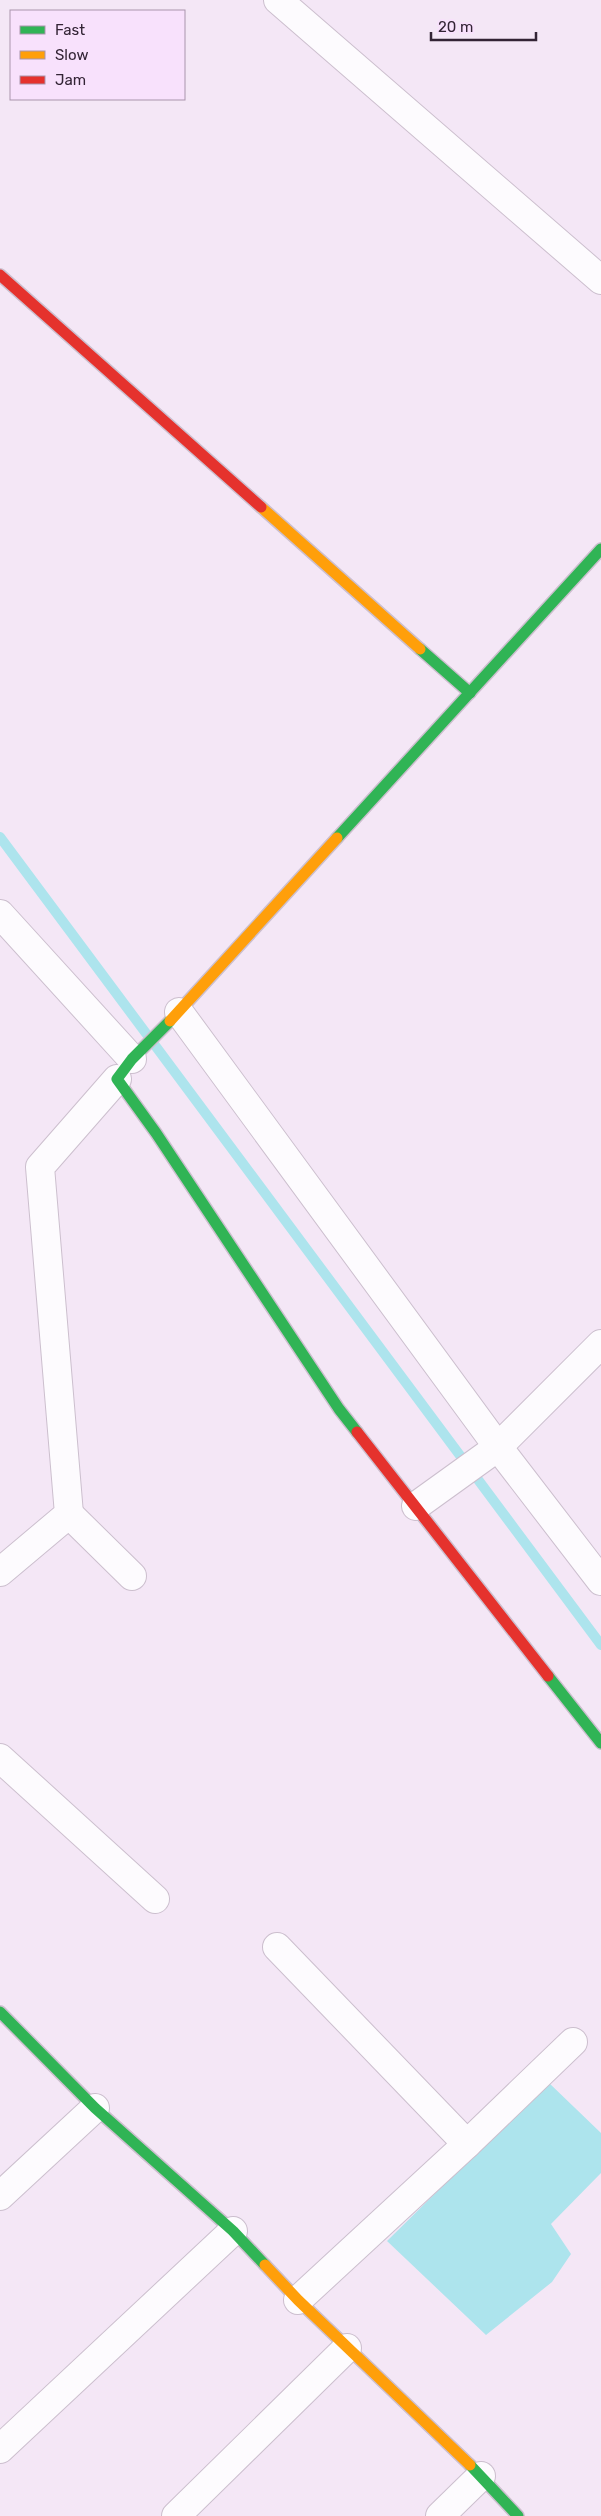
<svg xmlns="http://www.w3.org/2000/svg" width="601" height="2516" font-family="Rubik,sans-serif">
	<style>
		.water { fill: #ade4ed }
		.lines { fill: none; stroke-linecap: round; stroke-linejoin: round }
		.stream { stroke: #ade4ed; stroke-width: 10 }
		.street-casing { stroke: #ccbfce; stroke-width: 30 }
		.fast-casing { stroke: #ccbfce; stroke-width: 14 }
		.slow-casing { stroke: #ccbfce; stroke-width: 14 }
		.jam-casing { stroke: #ccbfce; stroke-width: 14 }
		.street { stroke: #fdfbfe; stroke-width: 28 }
		.fast { stroke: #30b455; stroke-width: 11 }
		.slow { stroke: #ff9f0a; stroke-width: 11 }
		.jam { stroke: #e5322d; stroke-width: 11 }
	</style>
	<rect width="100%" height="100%" fill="#f4e7f6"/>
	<polygon class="water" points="548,2082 601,2133 601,2173 551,2224 571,2254 552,2282 486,2335 387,2241"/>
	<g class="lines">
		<polyline class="stream" points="0,837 601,1645"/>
		<defs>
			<g id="street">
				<polyline points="278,0 601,280"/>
				<polyline points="0,914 132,1059"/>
				<polyline points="179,1012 498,1447 601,1581"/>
				<polyline points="416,1506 498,1447 601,1344"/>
				<polyline points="69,1514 132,1576"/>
				<polyline points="0,1572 69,1514 40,1167 117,1079"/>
				<polyline points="0,1758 155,1899"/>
				<polyline points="277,1947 467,2144"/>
				<polyline points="0,2196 95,2108"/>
				<polyline points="298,2300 467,2144 573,2042"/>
				<polyline points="0,2449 233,2231"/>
				<polyline points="176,2516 347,2348"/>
				<polyline points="440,2516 481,2476"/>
			</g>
			<g id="fast">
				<polyline points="420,649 470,693"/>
				<polyline points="337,838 601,549"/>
				<polyline points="170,1021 132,1059 117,1079 156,1133 339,1409 357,1432"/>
				<polyline points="548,1676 601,1743"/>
				<polyline points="0,2012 95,2108 233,2231 265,2265"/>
				<polyline points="470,2465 518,2516"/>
			</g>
			<g id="slow">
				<polyline points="261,507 420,649"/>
				<polyline points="170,1021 337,838"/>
				<polyline points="265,2265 298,2300 470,2465"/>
			</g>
			<g id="jam">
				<polyline points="0,275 261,507"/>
				<polyline points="357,1432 548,1676"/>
			</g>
		</defs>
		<use href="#street" class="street-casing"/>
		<use href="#fast" class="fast-casing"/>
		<use href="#slow" class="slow-casing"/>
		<use href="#jam" class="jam-casing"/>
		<use href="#street" class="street"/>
		<use href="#fast" class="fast"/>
		<use href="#slow" class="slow"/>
		<use href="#jam" class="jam"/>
	</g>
	<rect x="10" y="10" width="175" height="90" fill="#f8e1fc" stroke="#a995ac"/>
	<rect x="20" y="26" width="25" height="8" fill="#30b455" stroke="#a995ac"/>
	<text x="55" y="35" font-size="15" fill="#332435">Fast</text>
	<rect x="20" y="51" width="25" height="8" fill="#ff9f0a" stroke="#a995ac"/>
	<text x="55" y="60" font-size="15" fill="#332435">Slow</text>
	<rect x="20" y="76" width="25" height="8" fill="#e5322d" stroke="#a995ac"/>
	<text x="55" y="85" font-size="15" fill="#332435">Jam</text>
	<path d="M431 32v8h105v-8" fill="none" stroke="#332435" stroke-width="2.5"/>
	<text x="438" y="32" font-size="15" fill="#332435" stroke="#f8e1fc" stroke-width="4" paint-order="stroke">20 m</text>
</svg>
